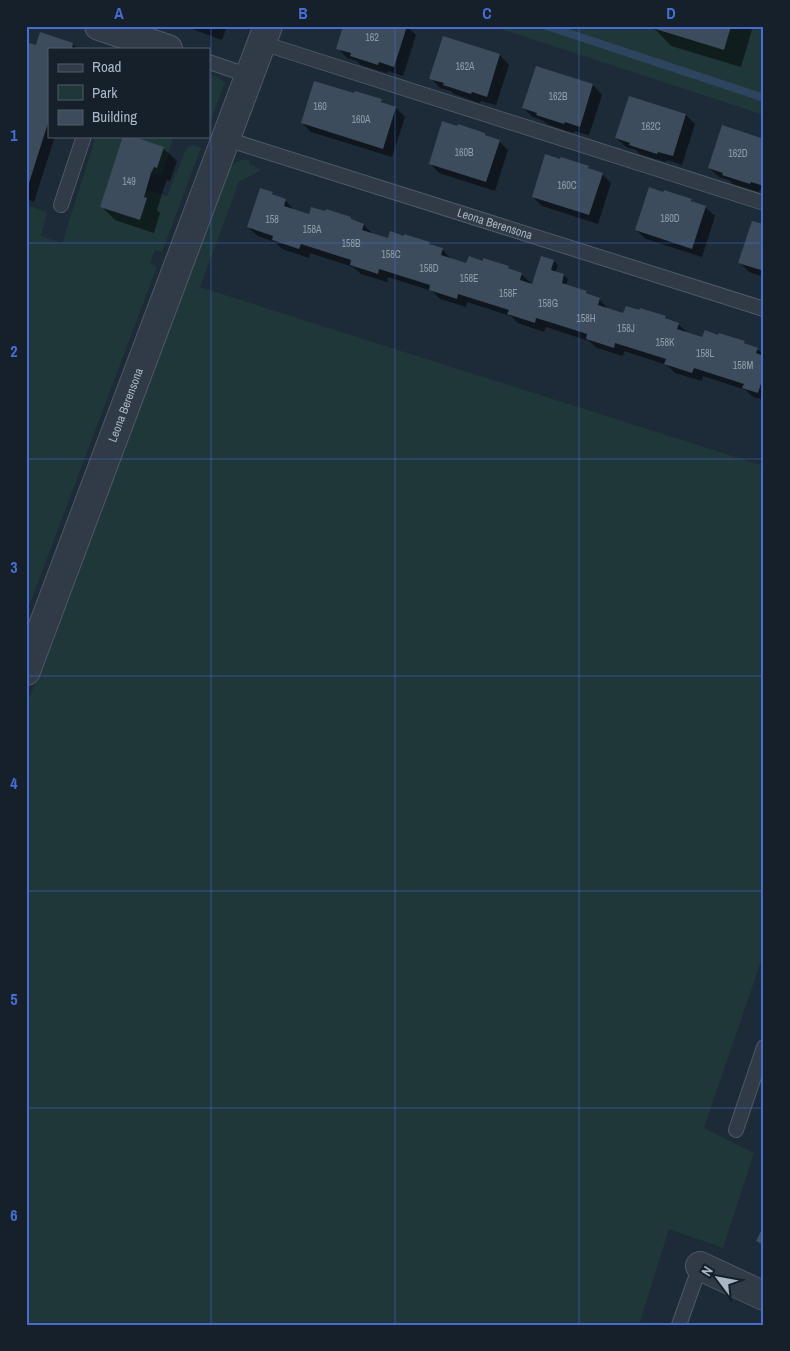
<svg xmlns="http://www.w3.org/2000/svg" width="790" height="1351" font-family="'Archivo Narrow',sans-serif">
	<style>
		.green { fill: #1f3738 }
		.shadow { fill: #0007 }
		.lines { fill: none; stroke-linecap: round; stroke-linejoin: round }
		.stream { stroke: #2d455e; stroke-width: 8 }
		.building { fill: #3d4c5c }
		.lane-casing { stroke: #4e5966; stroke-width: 16 }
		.street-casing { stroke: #4e5966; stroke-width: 30 }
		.lane { stroke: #303b47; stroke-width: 14 }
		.street { stroke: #303b47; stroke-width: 28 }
		.grid { fill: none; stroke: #476dd2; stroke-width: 1; stroke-opacity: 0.55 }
		.labels { text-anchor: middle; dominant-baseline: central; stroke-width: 5; stroke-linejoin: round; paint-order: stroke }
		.number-label { font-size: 10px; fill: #8f9cab }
		.street-label { font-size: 12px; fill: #aab6c5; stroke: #16202b }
		.neatline { fill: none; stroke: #476dd2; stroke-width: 2 }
		.grid-label { font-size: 16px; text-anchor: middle; font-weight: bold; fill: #476dd2 }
	</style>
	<rect width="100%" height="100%" fill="#1d2a37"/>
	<g class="green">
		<polygon points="492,26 653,26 653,29 724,50 731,26 764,26 764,115"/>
		<polygon points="209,74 217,77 225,82 209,126"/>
		<polygon points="96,136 123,136 140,220 147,199 144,197 146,190 167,196 187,147 194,145 201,148 162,252 155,250 150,264 157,267 26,614 26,205 47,212 41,236 62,243"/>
		<polygon points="132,136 174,136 161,176 151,173 154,167 157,167 163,147"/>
		<polygon points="241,160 249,160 250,164 261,170 239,182 200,287 764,466 764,953 704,1128 754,1153 723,1248 669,1229 639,1325 26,1325 26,706 54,638 228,171 234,163"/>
	</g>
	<g class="shadow">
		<polygon points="184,26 227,26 222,40"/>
		<polygon points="345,26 407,26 416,35 403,76 388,71 387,73 361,65 357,61 347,58 338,48"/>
		<polygon points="654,26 753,26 741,67 671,46 654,28"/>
		<polygon points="41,34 73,44 77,49 49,49 49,136 55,136 34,202 26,199 26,56 37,47"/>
		<polygon points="500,55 509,65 496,105 481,101 480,103 454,94 451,91 440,88 431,78"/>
		<polygon points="593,85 602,95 589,135 574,131 573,133 547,124 544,121 533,117 523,108"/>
		<polygon points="630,97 686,115 695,124 682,165 667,160 666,162 640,154 636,150 626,147 616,138"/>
		<polygon points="381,101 385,104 396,108 405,117 392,157 311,132 302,123"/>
		<polygon points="485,134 488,137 499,141 508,150 495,191 439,173 430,163"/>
		<polygon points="764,140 764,191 760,190 759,192 733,184 729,180 719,177 709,168"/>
		<polygon points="163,148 177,161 170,181 167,180 164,187 157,210 160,213 154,233 115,220 102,207"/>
		<polygon points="588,167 592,171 602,174 611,183 598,224 542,206 533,197"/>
		<polygon points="272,193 276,197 285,200 294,210 310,215 350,218 354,222 364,225 373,234 389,240 429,243 433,247 442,249 451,259 467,265 483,262 508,267 512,271 521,274 533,285 554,261 558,265 555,272 564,275 568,279 566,286 587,292 590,296 599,299 608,309 624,314 665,317 668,320 678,324 688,333 703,339 744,342 748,346 757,349 764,355 764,400 753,397 746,390 703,376 702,381 675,373 667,365 624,351 623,356 597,348 589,341 546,327 544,332 518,323 511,316 467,302 466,307 440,299 432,291 388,277 387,282 361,274 353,267 310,253 309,258 282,249 275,242 258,236 248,227"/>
		<polygon points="691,200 695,203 705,207 715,216 702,257 646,239 636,230"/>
		<polygon points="764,226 764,277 749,272 740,263"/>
	</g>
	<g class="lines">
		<polyline class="stream" points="547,26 764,98"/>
	</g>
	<g class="building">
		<polygon points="343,26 407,26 394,67 379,62 378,65 350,56 351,53 336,49"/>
		<polygon points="653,26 731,26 724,50 652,28"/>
		<polygon points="40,32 73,43 72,49 49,49 49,120 27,189 26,52 29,43 36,45"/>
		<polygon points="443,36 500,54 487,97 472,92 471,94 443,85 444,83 429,79"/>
		<polygon points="536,66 593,84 580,127 565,122 564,124 536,115 537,113 522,108"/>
		<polygon points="314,81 354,93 355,91 382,99 381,102 396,107 383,149 301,123"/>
		<polygon points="629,96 686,114 673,156 658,152 657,154 629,145 630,143 615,138"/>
		<polygon points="442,121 457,126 458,124 485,133 485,135 500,140 486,182 429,164"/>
		<polygon points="722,125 764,139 764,186 751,182 750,184 722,175 723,173 708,168"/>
		<polygon points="123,136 132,136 164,147 157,168 154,167 151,173 144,197 147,198 140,220 100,207"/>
		<polygon points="545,154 560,159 561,157 589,166 588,168 603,173 589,215 532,197"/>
		<polygon points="649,187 663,192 664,190 692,199 691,201 706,206 692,249 635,230"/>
		<polygon points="260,188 273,192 272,194 286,199 284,206 309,214 311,207 325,211 326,209 351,217 351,219 364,224 362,230 388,238 390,231 404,236 404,234 430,242 429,244 443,248 441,255 466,263 469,256 483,261 483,258 509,266 508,268 522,273 520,280 532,284 541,256 554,260 551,270 564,274 562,283 587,291 586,293 600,298 598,305 623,313 626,306 639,310 640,308 666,316 665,318 679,323 677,329 702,337 705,330 718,335 719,333 745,341 744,343 758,348 756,353 764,356 764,374 758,393 742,388 744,384 694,368 692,373 664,364 666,359 615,343 614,348 586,339 587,334 562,326 536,318 535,323 507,314 509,310 458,294 457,299 429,290 430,285 379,269 378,274 350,265 351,260 301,244 299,249 272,240 273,236 247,227"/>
		<polygon points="752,221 764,224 764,271 738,263"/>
		<polygon points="764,1225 764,1245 756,1241"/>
	</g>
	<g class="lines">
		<defs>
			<g id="lane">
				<polyline points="262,43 764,203"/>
				<polyline points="209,62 250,76"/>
				<path id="s1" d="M226,139L764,309"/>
				<polyline points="61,205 84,136"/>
				<polyline points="736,1130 764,1047"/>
				<polyline points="679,1325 700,1266"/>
			</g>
			<g id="street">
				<polyline points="99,26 168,49"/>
				<path id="s2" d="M26,671L268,26"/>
				<polyline points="700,1266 764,1296"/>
			</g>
		</defs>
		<use href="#lane" class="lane-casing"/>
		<use href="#street" class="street-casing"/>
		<use href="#lane" class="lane"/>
		<use href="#street" class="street"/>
	</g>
	<path class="grid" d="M211,26V1325M395,26V1325M579,26V1325M26,243H764M26,459H764M26,676H764M26,891H764M26,1108H764"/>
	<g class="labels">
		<g class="number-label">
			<text x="372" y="37">162</text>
			<text x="465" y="66">162A</text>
			<text x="558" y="96">162B</text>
			<text x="320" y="106">160</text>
			<text x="361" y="119">160A</text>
			<text x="651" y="126">162C</text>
			<text x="464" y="152">160B</text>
			<text x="738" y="153">162D</text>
			<text x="129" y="181">149</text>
			<text x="567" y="185">160C</text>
			<text x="670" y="218">160D</text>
			<text x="272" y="219">158</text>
			<text x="312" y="229">158A</text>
			<text x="351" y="243">158B</text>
			<text x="391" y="254">158C</text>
			<text x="429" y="268">158D</text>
			<text x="469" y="278">158E</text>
			<text x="508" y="293">158F</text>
			<text x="548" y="303">158G</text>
			<text x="586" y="318">158H</text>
			<text x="626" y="328">158J</text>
			<text x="665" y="342">158K</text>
			<text x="705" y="353">158L</text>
			<text x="743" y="365">158M</text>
		</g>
		<g class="street-label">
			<text stroke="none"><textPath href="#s1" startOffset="282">Leona Berensona</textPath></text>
			<text stroke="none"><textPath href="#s2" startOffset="284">Leona Berensona</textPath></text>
		</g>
	</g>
	<rect width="790" height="1351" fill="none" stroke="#16202b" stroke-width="55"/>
	<rect x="48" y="48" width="162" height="90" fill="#16202b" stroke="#515c69"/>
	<rect x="58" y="64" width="25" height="8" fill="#303b47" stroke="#515c69"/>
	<text x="92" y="72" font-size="15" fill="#aab6c5">Road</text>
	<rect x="58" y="85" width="25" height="15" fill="#1f3738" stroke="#515c69"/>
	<text x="92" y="98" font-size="15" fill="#aab6c5">Park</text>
	<rect x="58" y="110" width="25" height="15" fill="#3d4c5c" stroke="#515c69"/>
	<text x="92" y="122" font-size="15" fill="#aab6c5">Building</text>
	<g transform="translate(718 1278) rotate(302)" stroke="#16202b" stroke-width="4" paint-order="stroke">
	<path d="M0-4L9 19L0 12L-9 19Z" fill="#aab6c5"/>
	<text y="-8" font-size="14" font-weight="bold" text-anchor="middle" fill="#aab6c5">N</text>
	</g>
	<rect x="28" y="28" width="734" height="1296" class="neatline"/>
	<g class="grid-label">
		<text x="119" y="19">A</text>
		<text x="303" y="19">B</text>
		<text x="487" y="19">C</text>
		<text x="671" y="19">D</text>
		<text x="14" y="141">1</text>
		<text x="14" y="357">2</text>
		<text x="14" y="573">3</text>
		<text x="14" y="789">4</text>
		<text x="14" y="1005">5</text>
		<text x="14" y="1221">6</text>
	</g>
</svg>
